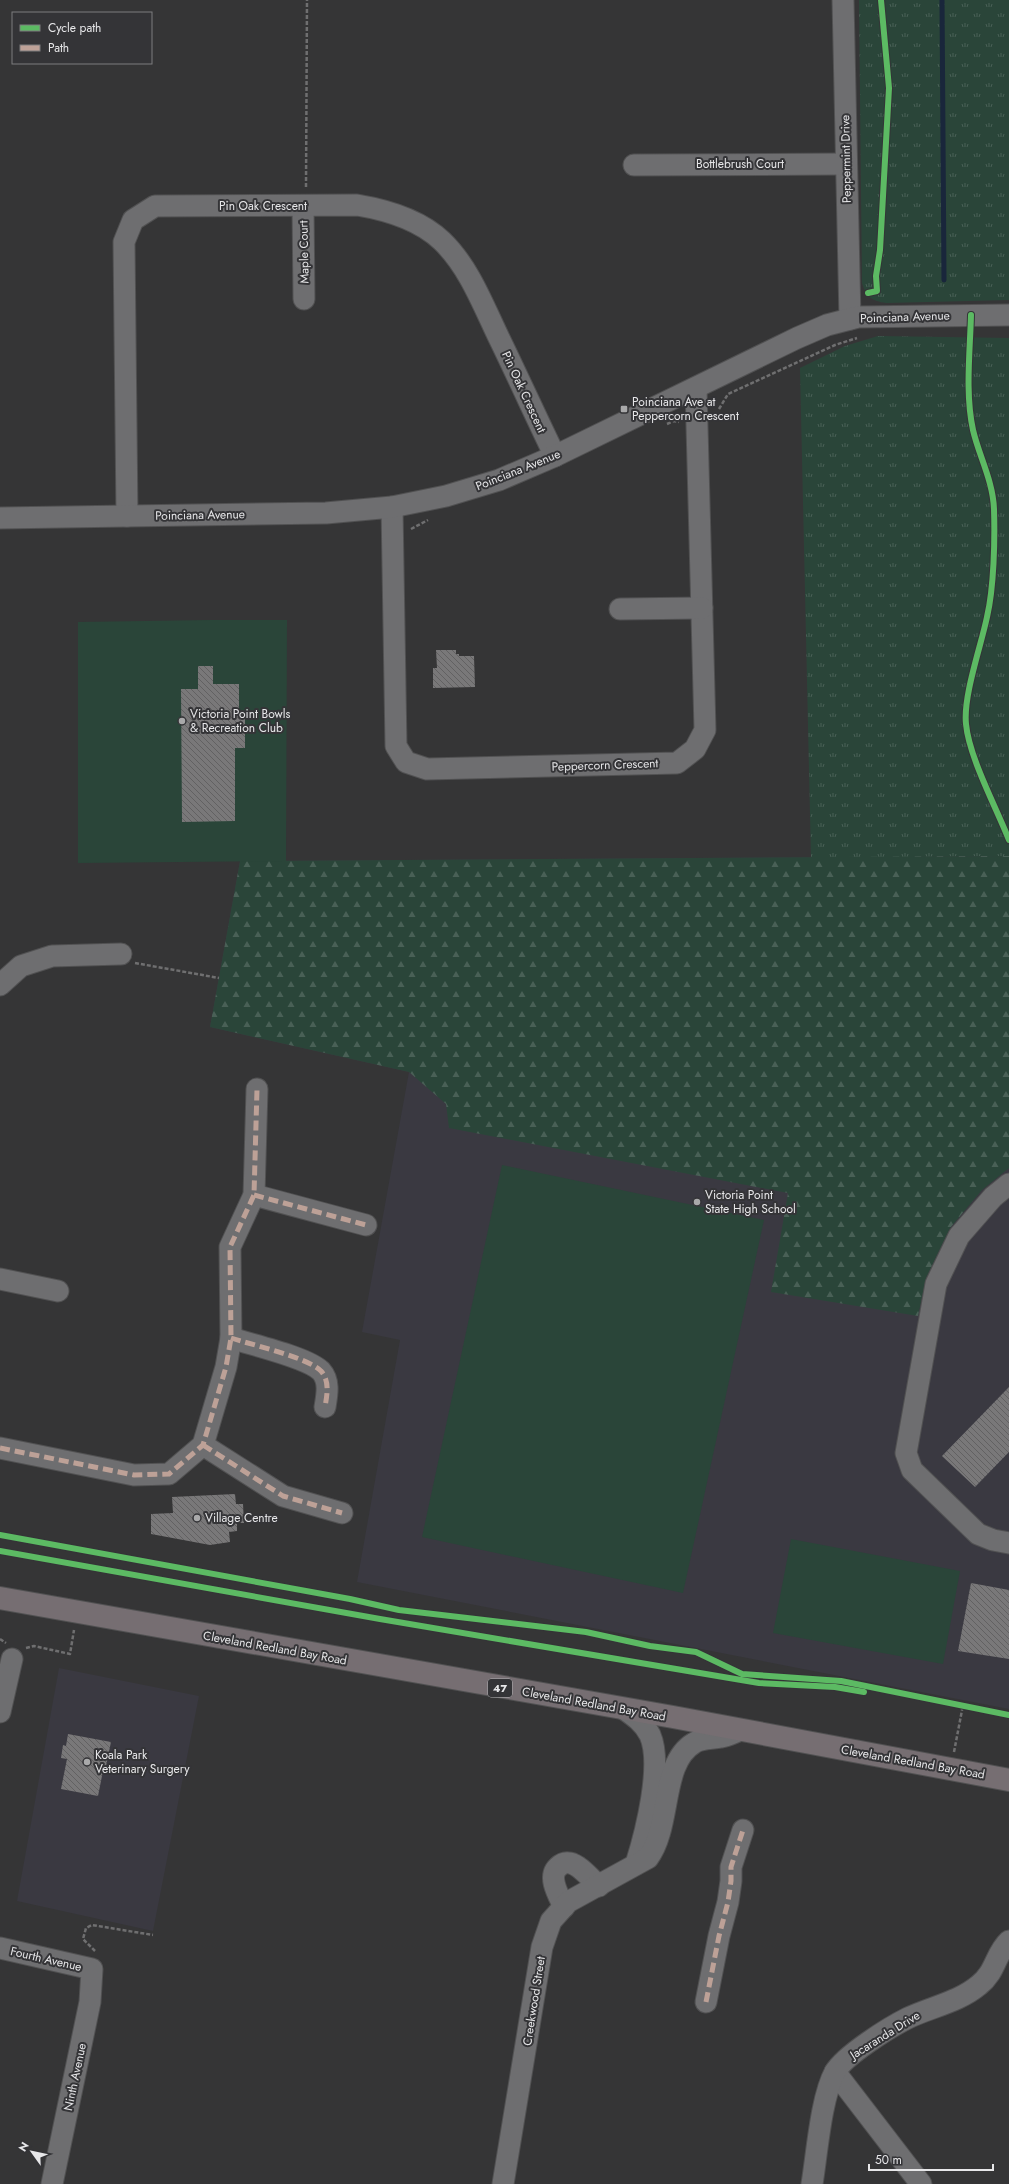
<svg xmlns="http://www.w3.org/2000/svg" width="1009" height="2184" font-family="Jost,sans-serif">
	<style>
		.built { fill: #3a3941 }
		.grass { fill: url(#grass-tufts) }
		.forest { fill: url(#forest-firs) }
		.pitch { fill: #2a4539 }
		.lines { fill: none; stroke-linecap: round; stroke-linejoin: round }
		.stream { stroke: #19263b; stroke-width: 5 }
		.building { fill: url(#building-back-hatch) }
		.minor-casing { stroke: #515152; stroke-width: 23 }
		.highway-casing { stroke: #515152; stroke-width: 24 }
		.path { stroke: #6f6f70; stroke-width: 2.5; stroke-dasharray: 4 2; stroke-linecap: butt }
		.minor { stroke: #6e6e70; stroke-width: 21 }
		.highway { stroke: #766e72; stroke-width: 22 }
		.quiet { stroke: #bda197; stroke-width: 5; stroke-dasharray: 10 5; stroke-linecap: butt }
		.cycleway-casing { stroke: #343437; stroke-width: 8 }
		.cycleway { stroke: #5cba63; stroke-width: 6 }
		.poi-dot { fill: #a9a9aa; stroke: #343437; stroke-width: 1.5 }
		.labels { text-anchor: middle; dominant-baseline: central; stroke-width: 4; stroke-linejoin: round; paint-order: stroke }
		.shield { fill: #343437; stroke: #b1b1b4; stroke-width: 1 }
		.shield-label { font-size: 11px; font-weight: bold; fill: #e7e7e9 }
		.street-label { font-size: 12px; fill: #e7e7e9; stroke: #343437 }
		.poi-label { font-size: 12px; fill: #e7e7e9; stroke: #343437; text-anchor: start }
	</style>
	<defs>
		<pattern id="grass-tufts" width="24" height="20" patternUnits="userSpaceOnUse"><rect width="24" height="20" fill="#2a4539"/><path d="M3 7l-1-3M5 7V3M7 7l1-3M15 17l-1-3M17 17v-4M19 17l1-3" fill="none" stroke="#496056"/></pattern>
		<pattern id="forest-firs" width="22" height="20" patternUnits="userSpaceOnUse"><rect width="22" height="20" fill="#2a4539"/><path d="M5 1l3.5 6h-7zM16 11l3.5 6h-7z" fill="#496056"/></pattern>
		<pattern id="building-back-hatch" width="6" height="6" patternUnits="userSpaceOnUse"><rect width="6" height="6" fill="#797879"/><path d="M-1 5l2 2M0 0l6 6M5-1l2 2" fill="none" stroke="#626162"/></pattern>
	</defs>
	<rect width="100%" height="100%" fill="#353536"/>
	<g class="built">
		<polygon points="1009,856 1009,1709 357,1582 400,1340 362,1332 409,1072 210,1027 240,861"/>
		<polygon points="59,1668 199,1696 153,1931 17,1901"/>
	</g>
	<g class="grass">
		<path d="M859,0H1009V300L886,303C872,301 866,297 862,283Z"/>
		<polygon points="878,336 1009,338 1009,856 811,858 800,368 845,346"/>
	</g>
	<polygon class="forest" points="1009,856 1009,1168 982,1190 950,1228 926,1278 918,1316 771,1292 788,1193 449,1128 446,1104 409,1072 210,1027 240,861"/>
	<g class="pitch">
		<polygon points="210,620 287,620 286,861 78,863 78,622"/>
		<polygon points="502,1165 764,1220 683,1593 422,1537"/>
		<polygon points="791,1539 960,1571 943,1664 773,1633"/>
	</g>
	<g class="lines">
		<polyline class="stream" points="942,0 944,280"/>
	</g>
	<g class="building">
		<polygon points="436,650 456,650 456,654 459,654 459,656 474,656 475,687 433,688 433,668 437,668"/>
		<polygon points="198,666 213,666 213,684 239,684 239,715 245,715 245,748 235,748 235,821 182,822 181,689 198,689"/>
		<polygon points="1009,1387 1009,1452 975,1487 942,1456"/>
		<polygon points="235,1494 236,1504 243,1504 244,1523 237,1523 237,1531 229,1532 230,1542 210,1545 151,1534 151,1514 173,1513 172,1497"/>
		<polygon points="971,1583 1009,1590 1009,1659 958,1651"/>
		<polygon points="68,1734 111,1742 106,1766 104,1766 98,1796 61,1789 67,1759 61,1758 63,1745 66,1746"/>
	</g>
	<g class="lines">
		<defs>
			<g id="minor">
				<polyline points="843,0 850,319"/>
				<polyline points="634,165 846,164"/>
				<polyline points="303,206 304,299"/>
				<polyline points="392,507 396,746 406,762 427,769 677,763 695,749 705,730 696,388"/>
				<path d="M127,516L124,242L133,220L155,206L357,205C387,210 419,219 442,241C469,267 483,305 499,338C518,377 536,417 555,456"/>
				<polyline points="0,518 326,513 392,507 446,496 499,480 555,456 797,338 827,325 858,317 1009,315"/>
				<polyline points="620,609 702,608"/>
				<polyline points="0,985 21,966 52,956 121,954"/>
				<polyline points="1009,1184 993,1197 959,1236 936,1284 906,1453 912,1470 978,1534 993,1540 1009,1543"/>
				<polyline points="254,1195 366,1225"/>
				<polyline points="0,1279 58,1291"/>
				<path d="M231,1338C252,1345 307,1357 321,1371C330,1381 327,1395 325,1407"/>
				<polyline points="203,1445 283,1496 342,1513"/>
				<polyline points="0,1448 134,1475 169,1474 203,1445 226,1367 231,1338 230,1247 254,1195 257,1089"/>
				<path d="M624,1709C634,1716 644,1723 650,1735C663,1765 646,1832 636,1864"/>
				<polyline points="0,1712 12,1659"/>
				<path d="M564,1907C559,1896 547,1877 558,1867C561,1864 565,1862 570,1863C580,1865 591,1879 599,1886"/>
				<polyline points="0,1948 92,1969 90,2002 52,2184"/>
				<polyline points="706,2002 719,1936 728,1902 731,1881 731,1867 743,1830"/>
				<polyline points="835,2072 921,2184"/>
				<path d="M503,2184L542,1947L551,1921L568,1902L648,1858C672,1826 660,1763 694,1743C701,1738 712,1739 721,1737C728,1736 735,1732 741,1730"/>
				<path d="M812,2184C817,2154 821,2097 835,2072C845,2055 890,2027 908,2018C931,2007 959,2002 979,1985C996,1972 995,1954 1009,1941"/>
			</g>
			<polyline id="highway" points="0,1598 673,1717 1009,1780"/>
		</defs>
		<use href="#minor" class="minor-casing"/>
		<use href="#highway" class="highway-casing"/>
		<g class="path">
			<polyline points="306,187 307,0"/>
			<path d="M970,334C970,365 966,399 973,430C979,456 993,481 994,509C995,540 994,587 987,617C981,645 963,697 966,724C969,758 995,807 1009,840"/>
			<polyline points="719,409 728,394 835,345 857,338"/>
			<polyline points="667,424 674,421 679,422"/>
			<polyline points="411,529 428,520"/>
			<polyline points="135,963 219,978"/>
			<polyline points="0,1639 6,1643"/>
			<polyline points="26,1648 34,1646 70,1654 74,1630"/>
			<polyline points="954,1752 963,1705"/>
			<polyline points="95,1951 83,1939 86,1928 92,1925 153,1935"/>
		</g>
		<use href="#minor" class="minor"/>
		<use href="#highway" class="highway"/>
		<g class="quiet">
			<polyline points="254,1195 366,1225"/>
			<path d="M231,1338C252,1345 307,1357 321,1371C330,1381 327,1395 325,1407"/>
			<polyline points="203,1445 283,1496 342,1513"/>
			<polyline points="0,1448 134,1475 169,1474 203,1445 226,1367 231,1338 230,1247 254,1195 257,1089"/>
			<polyline points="706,2002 719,1936 728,1902 731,1881 731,1867 743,1830"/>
		</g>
		<defs>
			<g id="cycleway">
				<polyline points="868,293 877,291 876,276 880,250 889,88 881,0"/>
				<path d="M971,315C970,352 965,393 973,430C979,456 993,481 994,509C995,540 994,587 987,617C981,646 963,696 966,724C969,757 996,807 1009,840"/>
				<polyline points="0,1535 350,1599 399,1610 586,1632 650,1646 696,1652 742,1674 841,1681 1009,1715"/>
				<polyline points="0,1551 380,1619 759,1683 835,1687 864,1692"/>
			</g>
		</defs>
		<use href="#cycleway" class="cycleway-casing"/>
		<use href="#cycleway" class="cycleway"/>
	</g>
	<g class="poi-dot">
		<rect x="620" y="405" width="8" height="8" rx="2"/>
		<circle cx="182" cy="721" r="4"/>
		<circle cx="697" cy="1202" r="4"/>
		<circle cx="197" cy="1518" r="4"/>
		<circle cx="87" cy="1762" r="4"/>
	</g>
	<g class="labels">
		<rect class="shield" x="488" y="1679" width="24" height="18" rx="3"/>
		<g class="shield-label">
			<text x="500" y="1688">47</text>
		</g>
		<g class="street-label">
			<text transform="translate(846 159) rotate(-91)">Peppermint Drive</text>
			<text x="740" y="164">Bottlebrush Court</text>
			<text x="263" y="206">Pin Oak Crescent</text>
			<text transform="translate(304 252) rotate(-91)">Maple Court</text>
			<text transform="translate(905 317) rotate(-2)">Poinciana Avenue</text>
			<text transform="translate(524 392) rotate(65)">Pin Oak Crescent</text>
			<text transform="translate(518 470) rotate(-22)">Poinciana Avenue</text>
			<text transform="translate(200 515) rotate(-1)">Poinciana Avenue</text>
			<text transform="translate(605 765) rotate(-2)">Peppercorn Crescent</text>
			<text transform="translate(275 1648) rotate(10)">Cleveland Redland Bay Road</text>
			<text transform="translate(594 1704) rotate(10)">Cleveland Redland Bay Road</text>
			<text transform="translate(913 1762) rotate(10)">Cleveland Redland Bay Road</text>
			<text transform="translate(46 1959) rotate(13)">Fourth Avenue</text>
			<text transform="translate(534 2001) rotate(-81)">Creekwood Street</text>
			<text transform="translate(885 2035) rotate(-32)">Jacaranda Drive</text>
			<text transform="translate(75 2077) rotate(-78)">Ninth Avenue</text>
		</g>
		<g class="poi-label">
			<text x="632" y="402">Poinciana Ave at<tspan x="632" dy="14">Peppercorn Crescent</tspan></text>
			<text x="190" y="714">Victoria Point Bowls<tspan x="190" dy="14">&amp; Recreation Club</tspan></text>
			<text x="705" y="1195">Victoria Point<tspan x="705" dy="14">State High School</tspan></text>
			<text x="205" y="1518">Village Centre</text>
			<text x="95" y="1755">Koala Park<tspan x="95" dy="14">Veterinary Surgery</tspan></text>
		</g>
	</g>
	<rect x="12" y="12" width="140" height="52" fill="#343437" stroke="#7c7c7e"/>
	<rect x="20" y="25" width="20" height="6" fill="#5cba63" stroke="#7c7c7e"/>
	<text x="48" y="32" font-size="12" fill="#e7e7e9">Cycle path</text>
	<rect x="20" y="45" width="20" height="6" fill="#bda197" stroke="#7c7c7e"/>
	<text x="48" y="52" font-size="12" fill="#e7e7e9">Path</text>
	<g transform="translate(32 2152) rotate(303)" stroke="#343437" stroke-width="3" paint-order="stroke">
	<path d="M0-3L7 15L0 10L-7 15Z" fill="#e7e7e9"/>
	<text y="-6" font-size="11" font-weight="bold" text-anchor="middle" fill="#e7e7e9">N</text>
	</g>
	<path d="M869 2164v6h124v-6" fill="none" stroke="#e7e7e9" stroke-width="2"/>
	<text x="875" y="2164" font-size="12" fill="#e7e7e9" stroke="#343437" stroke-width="3" paint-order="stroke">50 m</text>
</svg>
